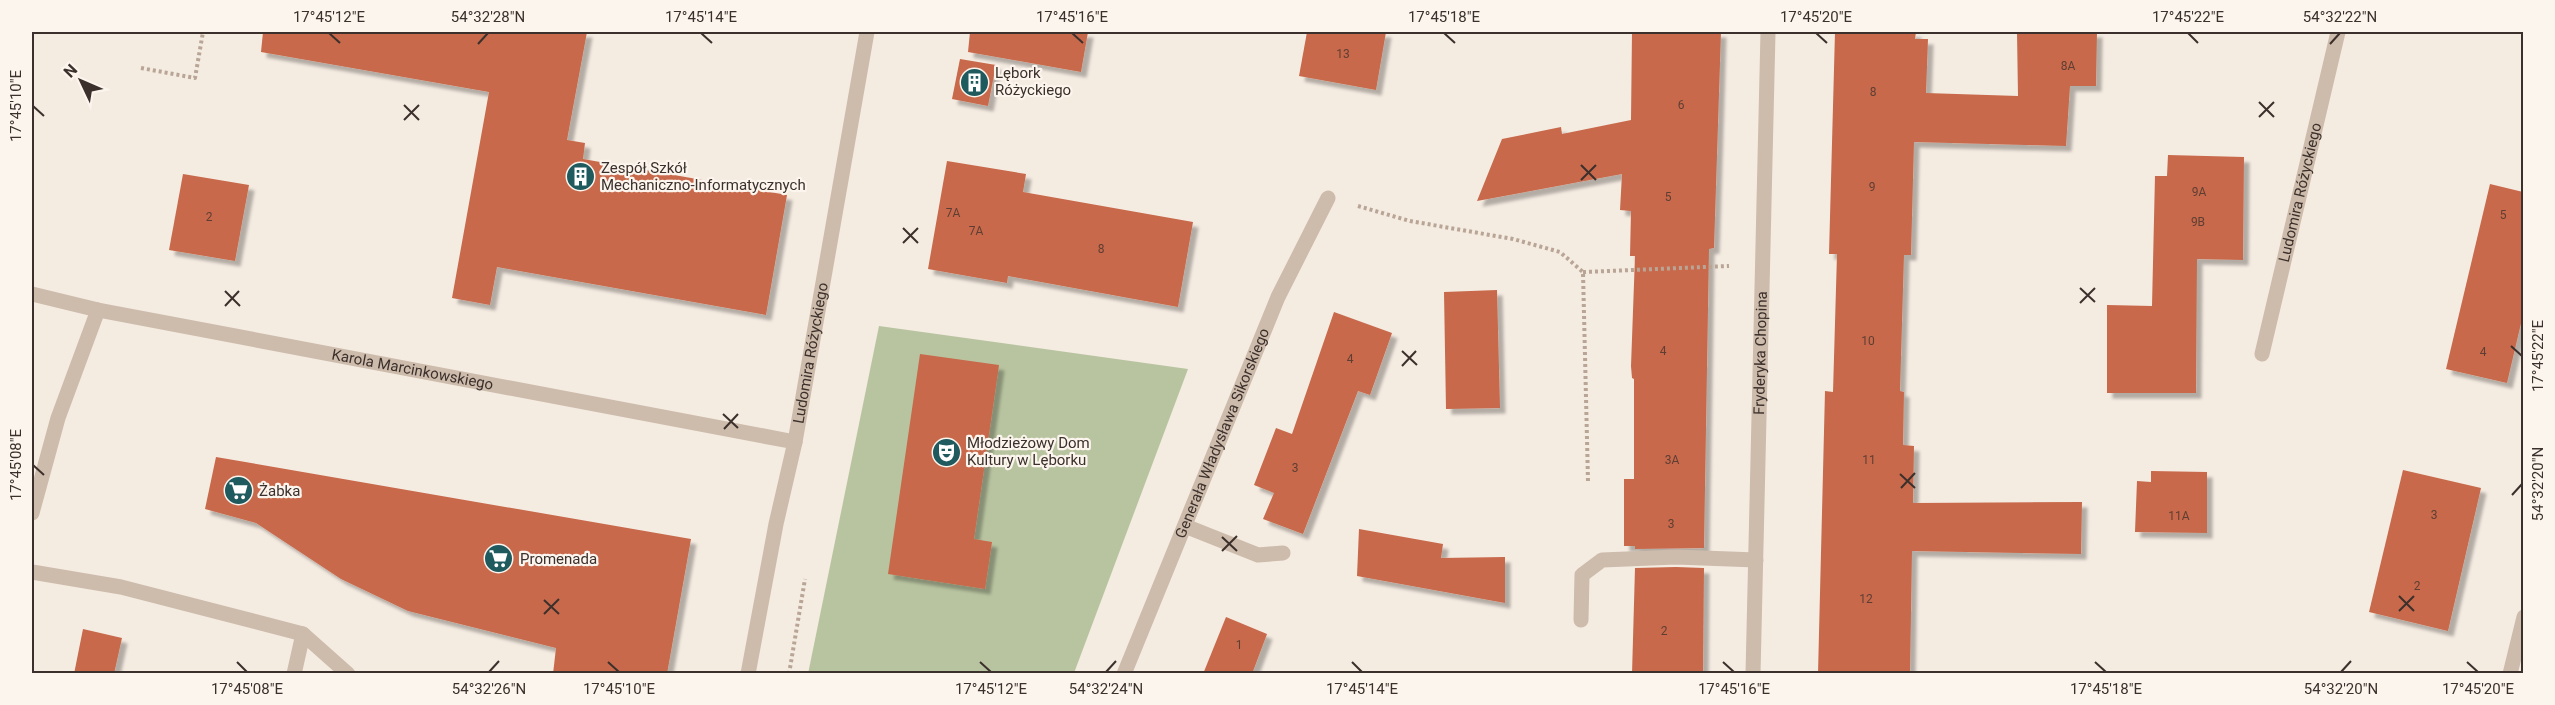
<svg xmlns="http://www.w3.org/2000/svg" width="2555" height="705" font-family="Roboto,sans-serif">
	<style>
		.green { fill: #b8c4a0 }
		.building { fill: #c8694b; filter: url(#shadow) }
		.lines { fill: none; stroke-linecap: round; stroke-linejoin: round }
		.path { stroke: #b9a596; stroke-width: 4; stroke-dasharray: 3 3; stroke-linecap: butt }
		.service { stroke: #cdbbac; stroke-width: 15 }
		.minor { stroke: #cdbbac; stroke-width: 15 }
		.ticks { fill: none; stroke: #3b302b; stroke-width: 2 }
		.labels { text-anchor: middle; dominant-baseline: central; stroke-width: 4.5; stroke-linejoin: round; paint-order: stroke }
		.number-label { font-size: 12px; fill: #5e3e33 }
		.poi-label { font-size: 15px; fill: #3b302b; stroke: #fbf5ee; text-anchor: start }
		.street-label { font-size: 15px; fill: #3b302b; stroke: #fbf5ee }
		.neatline { fill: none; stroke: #3b302b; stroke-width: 2 }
		.ticks-label { font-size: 15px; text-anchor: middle; fill: #3b302b }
	</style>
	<defs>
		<filter id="shadow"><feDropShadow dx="5.5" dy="5.5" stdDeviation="1.5" flood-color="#0004"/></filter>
	</defs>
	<rect width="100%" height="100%" fill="#f4ebe1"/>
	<polygon class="green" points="879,326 1188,369 1074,673 808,674"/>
	<g class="building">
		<polygon points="263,32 587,32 567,140 585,143 583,159 787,195 766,315 497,267 490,305 452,298 489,92 261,52"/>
		<polygon points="970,32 1088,32 1081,72 968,52"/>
		<polygon points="1307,32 1386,32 1376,90 1299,76"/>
		<polygon points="1632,32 1721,32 1714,248 1709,249 1704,548 1635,549 1635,546 1624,546 1624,479 1634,479 1634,379 1632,378 1631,366 1635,256 1630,256 1631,211 1620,210 1622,174 1477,201 1502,139 1561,127 1562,134 1631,120"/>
		<polygon points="1835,32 1916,32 1915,39 1928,39 1926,93 2018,96 2017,32 2097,32 2096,86 2070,86 2066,146 1914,142 1911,255 1904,255 1900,391 1904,392 1903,445 1914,446 1913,503 2082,502 2081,554 1912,551 1910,674 1818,674 1825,391 1833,392 1837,254 1829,254"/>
		<polygon points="960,59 996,65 988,106 952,99"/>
		<polygon points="2168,155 2244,157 2243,260 2197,259 2196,393 2107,393 2107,305 2152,306 2155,176 2167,176"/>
		<polygon points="947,161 1026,174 1023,192 1193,222 1178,307 1008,276 1007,283 928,269"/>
		<polygon points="183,174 249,185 235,261 169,250"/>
		<polygon points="2490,184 2523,192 2523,315 2507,383 2446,369"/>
		<polygon points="1497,290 1500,408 1446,409 1444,292"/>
		<polygon points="1334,312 1392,333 1370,395 1358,391 1303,534 1263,519 1274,493 1254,485 1276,428 1292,434"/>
		<polygon points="920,354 999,365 974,539 992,542 985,589 888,574"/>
		<polygon points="216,457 691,539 667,674 553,674 556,648 408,611 341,579 256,523 205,509"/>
		<polygon points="2403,470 2481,488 2448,631 2369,612"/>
		<polygon points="2151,471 2207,472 2207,533 2135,532 2137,481 2151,482"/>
		<polygon points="1359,529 1443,544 1441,558 1505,557 1505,603 1357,576"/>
		<polygon points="1676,567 1704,568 1703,674 1632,674 1635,568"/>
		<polygon points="1226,617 1267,634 1252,674 1203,674"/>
		<polygon points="83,629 122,638 114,674 74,674"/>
	</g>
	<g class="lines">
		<g class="path">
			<polyline points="141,68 195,78 203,32"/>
			<polyline points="1358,206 1410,221 1513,239 1560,252 1583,272 1588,481"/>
			<polyline points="1583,272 1729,266"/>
			<polyline points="789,674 805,579"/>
		</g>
		<g class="service">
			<polyline points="32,513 58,418 98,310"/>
			<polyline points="1185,526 1258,555 1283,553"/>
			<polyline points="32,572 121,587 303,634 348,674"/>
			<polyline points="1581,620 1582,575 1602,560 1676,557 1756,560"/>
			<polyline points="294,674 303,634"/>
		</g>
		<g class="minor">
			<path id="s1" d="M32,294L98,310L795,442"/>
			<path id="s2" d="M2262,354L2338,32"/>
			<path id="s3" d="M748,674L776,524L795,442L867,32"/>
			<path id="s4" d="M1124,674L1278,297L1328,198"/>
			<path id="s5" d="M1753,674L1768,32"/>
			<polyline points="2510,674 2524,617"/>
		</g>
	</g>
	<path class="ticks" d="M329,33L340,43M701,33L712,43M1072,33L1083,43M1444,33L1455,43M1816,33L1827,43M2188,33L2198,43M478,44L488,33M2330,44L2340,33M2259,102L2274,117M404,105L419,120M33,106L44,116M2259,117L2274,102M404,120L419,105M1581,165L1596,180M1581,180L1596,165M903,228L918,243M903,243L918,228M2080,288L2095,302M225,291L240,306M2080,303L2095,288M225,306L239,291M2511,346L2522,356M1402,351L1417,365M1402,366L1416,351M723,414L738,428M724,429L738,414M33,465L44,475M1900,474L1915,488M1901,488L1915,473M2512,495L2522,484M1222,537L1237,551M1222,551L1237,536M2399,596L2414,611M544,600L559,614M2399,611L2414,596M544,614L559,599M237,662L247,672M608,662L619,672M980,662L991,672M1352,662L1362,672M1723,662L1734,672M2095,662L2106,672M2467,662L2478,672M489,672L499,661M1106,672L1116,661M2341,672L2351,661"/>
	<defs>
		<symbol id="building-disc" viewBox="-11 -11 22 22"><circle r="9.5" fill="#1f5a5e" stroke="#fbf5ee"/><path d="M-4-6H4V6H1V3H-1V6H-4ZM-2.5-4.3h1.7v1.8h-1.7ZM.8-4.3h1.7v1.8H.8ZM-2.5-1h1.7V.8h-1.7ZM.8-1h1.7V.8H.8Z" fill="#fff"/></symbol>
		<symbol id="theatre-disc" viewBox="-11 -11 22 22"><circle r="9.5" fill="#1f5a5e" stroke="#fbf5ee"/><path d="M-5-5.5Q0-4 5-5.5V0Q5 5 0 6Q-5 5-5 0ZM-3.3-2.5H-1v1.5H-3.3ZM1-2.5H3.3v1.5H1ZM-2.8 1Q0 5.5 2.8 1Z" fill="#fff"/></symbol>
		<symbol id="supermarket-disc" viewBox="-11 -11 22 22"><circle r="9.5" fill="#1f5a5e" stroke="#fbf5ee"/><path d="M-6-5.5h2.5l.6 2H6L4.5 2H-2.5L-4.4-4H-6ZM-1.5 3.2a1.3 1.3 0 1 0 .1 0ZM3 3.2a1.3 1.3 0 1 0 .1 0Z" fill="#fff"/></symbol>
	</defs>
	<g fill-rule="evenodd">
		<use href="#building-disc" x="958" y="66" width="33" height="33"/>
		<use href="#building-disc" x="564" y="160" width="33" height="33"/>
		<use href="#theatre-disc" x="930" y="436" width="33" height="33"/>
		<use href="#supermarket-disc" x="222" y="474" width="33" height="33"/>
		<use href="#supermarket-disc" x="482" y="542" width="33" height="33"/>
	</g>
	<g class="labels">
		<g class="number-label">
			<text x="1343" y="54">13</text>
			<text x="2068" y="66">8A</text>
			<text x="1873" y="92">8</text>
			<text x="1681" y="105">6</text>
			<text x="1872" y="187">9</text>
			<text x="2199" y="192">9A</text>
			<text x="1668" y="197">5</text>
			<text x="953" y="213">7A</text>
			<text x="2503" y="215">5</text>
			<text x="209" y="217">2</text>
			<text x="2198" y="222">9B</text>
			<text x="976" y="231">7A</text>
			<text x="1101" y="249">8</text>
			<text x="1868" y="341">10</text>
			<text x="1663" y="351">4</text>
			<text x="2483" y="352">4</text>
			<text x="1350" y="359">4</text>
			<text x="1672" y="460">3A</text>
			<text x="1869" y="460">11</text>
			<text x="1295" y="468">3</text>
			<text x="2434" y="515">3</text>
			<text x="2179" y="516">11A</text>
			<text x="1671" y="524">3</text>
			<text x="2417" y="586">2</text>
			<text x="1866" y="599">12</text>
			<text x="1664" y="631">2</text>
			<text x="1239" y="645">1</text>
		</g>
		<g class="poi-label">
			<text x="995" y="73">Lębork<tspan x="995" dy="17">Różyckiego</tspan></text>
			<text x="601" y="168">Zespół Szkół<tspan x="601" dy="17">Mechaniczno-Informatycznych</tspan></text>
			<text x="967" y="443">Młodzieżowy Dom<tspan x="967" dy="17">Kultury w Lęborku</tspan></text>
			<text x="259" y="491">Żabka</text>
			<text x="520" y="559">Promenada</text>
		</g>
		<g class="street-label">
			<text stroke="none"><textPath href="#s2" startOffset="166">Ludomira Różyckiego</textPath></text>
			<text stroke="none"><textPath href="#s5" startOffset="321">Fryderyka Chopina</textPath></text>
			<text stroke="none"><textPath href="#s3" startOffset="327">Ludomira Różyckiego</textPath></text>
			<text stroke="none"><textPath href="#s1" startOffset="388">Karola Marcinkowskiego</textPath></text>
			<text stroke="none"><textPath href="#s4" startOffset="260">Generała Władysława Sikorskiego</textPath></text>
		</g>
	</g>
	<rect width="2555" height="705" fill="none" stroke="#fbf5ee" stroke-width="66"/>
	<g transform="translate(81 81) rotate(314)" stroke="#fbf5ee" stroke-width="4.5" paint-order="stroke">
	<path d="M0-4.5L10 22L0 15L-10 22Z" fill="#3b302b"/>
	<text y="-9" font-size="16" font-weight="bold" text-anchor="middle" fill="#3b302b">N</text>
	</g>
	<rect x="33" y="33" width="2489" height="639" class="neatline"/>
	<g class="ticks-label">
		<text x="329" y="22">17°45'12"E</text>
		<text x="488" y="22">54°32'28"N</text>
		<text x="701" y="22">17°45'14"E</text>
		<text x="1072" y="22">17°45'16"E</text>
		<text x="1444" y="22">17°45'18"E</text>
		<text x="1816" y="22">17°45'20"E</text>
		<text x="2188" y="22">17°45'22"E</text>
		<text x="2340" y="22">54°32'22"N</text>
		<text transform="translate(16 106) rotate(-90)" y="5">17°45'10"E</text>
		<text transform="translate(2538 356) rotate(-90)" y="5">17°45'22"E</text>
		<text transform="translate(16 465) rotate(-90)" y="5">17°45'08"E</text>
		<text transform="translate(2538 484) rotate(-90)" y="5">54°32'20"N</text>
		<text x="247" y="694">17°45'08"E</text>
		<text x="489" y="694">54°32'26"N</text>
		<text x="619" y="694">17°45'10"E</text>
		<text x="991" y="694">17°45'12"E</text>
		<text x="1106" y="694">54°32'24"N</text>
		<text x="1362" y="694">17°45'14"E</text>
		<text x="1734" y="694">17°45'16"E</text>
		<text x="2106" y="694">17°45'18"E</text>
		<text x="2341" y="694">54°32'20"N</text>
		<text x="2478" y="694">17°45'20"E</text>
	</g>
</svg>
